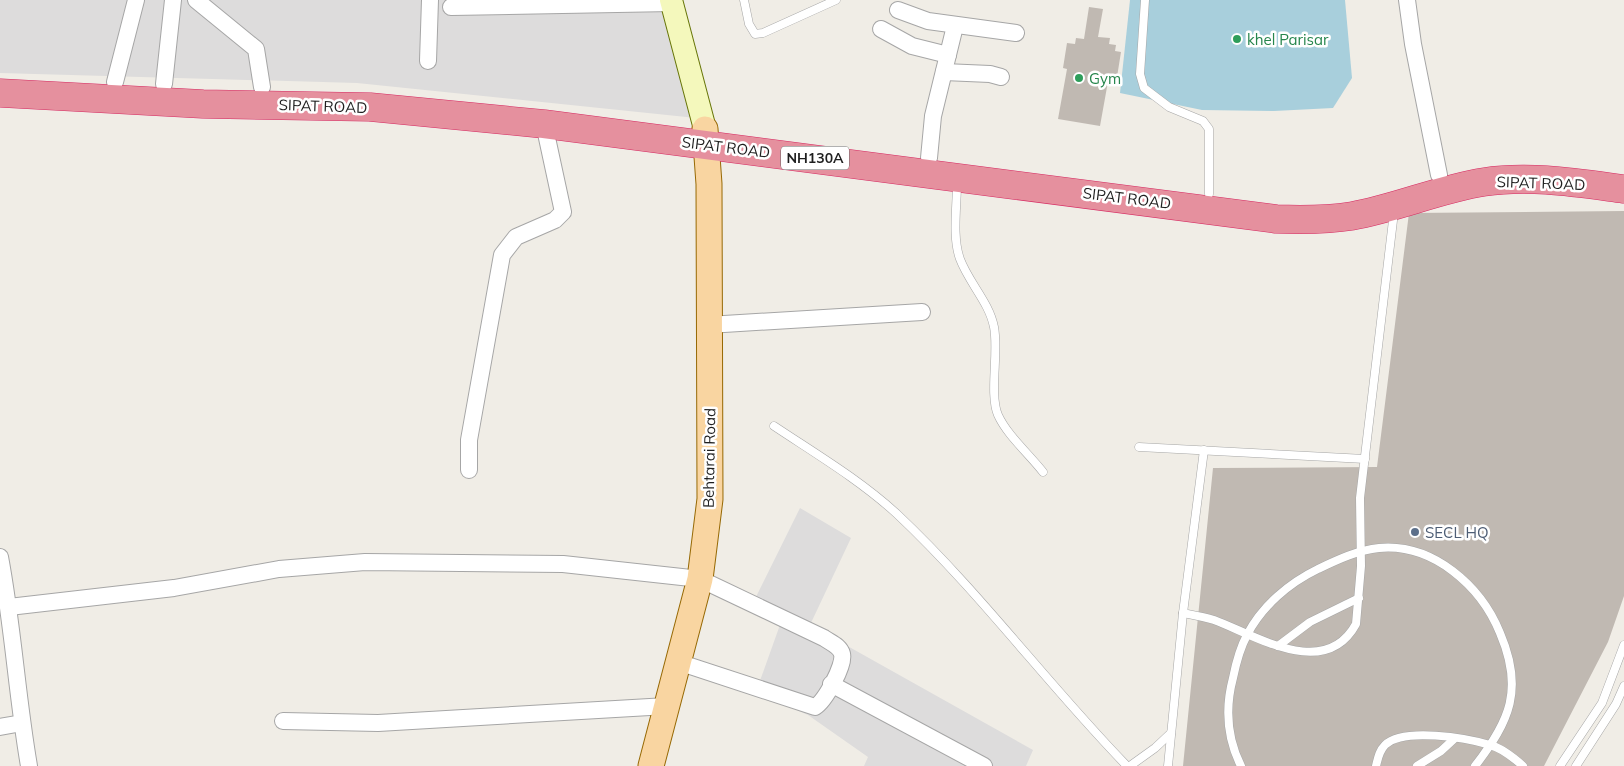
<svg xmlns="http://www.w3.org/2000/svg" width="1624" height="766" font-family="Mulish,sans-serif">
	<style>
		.residential { fill: #dddcdc }
		.water { fill: #a8cfdc }
		.building { fill: #c0b9b2 }
		.lines { fill: none; stroke-linecap: round; stroke-linejoin: round }
		.lane-casing { stroke: #a6a6a6; stroke-width: 9 }
		.street-casing { stroke: #a6a6a6; stroke-width: 18 }
		.secondary-casing { stroke: #677508; stroke-width: 24 }
		.primary-casing { stroke: #976904; stroke-width: 27 }
		.highway-casing { stroke: #d62a62; stroke-width: 29 }
		.lane { stroke: #fff; stroke-width: 8 }
		.street { stroke: #fff; stroke-width: 16 }
		.secondary { stroke: #f4f8bc; stroke-width: 22 }
		.primary { stroke: #f9d5a1; stroke-width: 25 }
		.highway { stroke: #e5909e; stroke-width: 28 }
		.leisure-dot { fill: #2e9e5b; stroke: #fff; stroke-width: 2 }
		.service-dot { fill: #5c6f8a; stroke: #fff; stroke-width: 2 }
		.labels { text-anchor: middle; dominant-baseline: central; stroke-width: 5; stroke-linejoin: round; paint-order: stroke }
		.shield { fill: #fff; stroke: #626262; stroke-width: 1 }
		.shield-label { font-size: 14px; font-weight: bold; fill: #1f1f1f }
		.leisure-label { font-size: 15px; fill: #27864d; stroke: #fff; text-anchor: start }
		.street-label { font-size: 15px; fill: #1f1f1f; stroke: #fff }
		.service-label { font-size: 15px; fill: #4e5e75; stroke: #fff; text-anchor: start }
	</style>
	<rect width="100%" height="100%" fill="#f0ede6"/>
	<g class="residential">
		<polygon points="0,0 671,0 696,118 357,83 0,73"/>
		<polygon points="800,508 851,538 810,625 1033,750 1026,766 864,766 868,757 808,715 756,692 781,622 751,607"/>
	</g>
	<polygon class="water" points="1130,0 1345,0 1352,78 1333,108 1274,111 1202,110 1120,93"/>
	<g class="building">
		<polygon points="1089,7 1103,9 1098,37 1110,38 1109,44 1116,45 1115,51 1121,52 1117,77 1109,76 1100,126 1058,119 1067,69 1063,68 1067,43 1075,44 1076,38 1084,39"/>
		<polygon points="1624,211 1624,596 1608,642 1544,766 1183,766 1213,468 1377,467 1409,213"/>
	</g>
	<g class="lines">
		<defs>
			<g id="lane">
				<polyline points="744,0 749,24 755,34 763,33 836,0"/>
				<polyline points="1145,0 1140,74 1144,88 1169,107 1203,121 1209,129 1209,194"/>
				<path d="M957,183C957,207 952,237 960,259C969,283 989,302 994,327C999,352 989,394 998,415C1007,435 1029,454 1043,472"/>
				<path d="M774,426C816,454 860,480 897,514C980,592 1048,685 1127,766"/>
				<polyline points="1139,447 1365,459"/>
				<path d="M1183,613C1193,615 1204,617 1214,620C1255,635 1325,681 1356,624L1361,566L1360,498L1394,212"/>
				<polyline points="1278,646 1310,622 1359,598"/>
				<polyline points="1130,766 1155,748 1171,733"/>
				<polyline points="1168,766 1183,613 1204,450"/>
				<path d="M1241,766C1227,738 1225,708 1233,678C1236,663 1240,648 1247,635C1262,606 1289,583 1318,569C1337,560 1358,550 1379,548C1433,543 1481,586 1500,633C1524,689 1510,721 1475,766"/>
				<path d="M1376,766C1378,758 1379,751 1385,745C1403,727 1467,738 1490,745C1502,748 1514,758 1523,766"/>
				<polyline points="1417,766 1441,751 1454,739"/>
				<polyline points="1560,766 1602,703 1624,645"/>
				<polyline points="1576,766 1616,704 1624,686"/>
			</g>
			<g id="street">
				<polyline points="196,0 256,49 262,87"/>
				<polyline points="1407,0 1413,44 1439,175"/>
				<polyline points="451,7 672,3"/>
				<polyline points="898,10 928,21 1016,33"/>
				<polyline points="881,29 912,46 948,55"/>
				<polyline points="428,61 430,0"/>
				<polyline points="944,72 990,74 1001,77"/>
				<polyline points="115,82 136,0"/>
				<polyline points="164,84 173,0"/>
				<polyline points="929,158 933,116 955,26"/>
				<polyline points="708,325 922,312"/>
				<polyline points="469,470 469,440 502,255 516,237 555,220 563,212 544,124"/>
				<path d="M0,557C13,626 17,697 29,766"/>
				<path d="M9,607L174,588L279,569L365,562L563,564L700,579L824,638C831,643 840,646 842,654C845,665 825,701 815,707L678,662"/>
				<polyline points="831,684 984,766"/>
				<polyline points="283,721 378,723 667,706"/>
				<polyline points="0,727 22,723"/>
			</g>
			<polyline id="secondary" points="671,0 705,129"/>
			<polyline id="primary" points="651,766 700,579 710,499 709,184 705,129"/>
			<path id="highway" d="M0,93L203,104L370,107L544,124L1276,219C1302,220 1327,220 1352,216C1397,208 1439,189 1484,182C1530,175 1578,183 1624,189"/>
		</defs>
		<use href="#lane" class="lane-casing"/>
		<use href="#street" class="street-casing"/>
		<use href="#secondary" class="secondary-casing"/>
		<use href="#primary" class="primary-casing"/>
		<use href="#highway" class="highway-casing"/>
		<use href="#lane" class="lane"/>
		<use href="#street" class="street"/>
		<use href="#secondary" class="secondary"/>
		<use href="#primary" class="primary"/>
		<use href="#highway" class="highway"/>
	</g>
	<g class="leisure-dot">
		<circle cx="1237" cy="39" r="5"/>
		<circle cx="1079" cy="78" r="5"/>
	</g>
	<circle class="service-dot" cx="1415" cy="532" r="5"/>
	<g class="labels">
		<rect class="shield" x="781" y="146.5" width="68" height="23" rx="4"/>
		<g class="shield-label">
			<text x="815" y="158">NH130A</text>
		</g>
		<g class="leisure-label">
			<text x="1247" y="39">khel Parisar</text>
			<text x="1089" y="78">Gym</text>
		</g>
		<g class="street-label">
			<text transform="translate(323 106) rotate(2)">SIPAT ROAD</text>
			<text transform="translate(726 147) rotate(7)">SIPAT ROAD</text>
			<text transform="translate(1541 183) rotate(2)">SIPAT ROAD</text>
			<text transform="translate(1127 198) rotate(7)">SIPAT ROAD</text>
			<text transform="translate(709 458) rotate(-89)">Behtarai Road</text>
		</g>
		<g class="service-label">
			<text x="1425" y="532">SECL HQ</text>
		</g>
	</g>
</svg>
